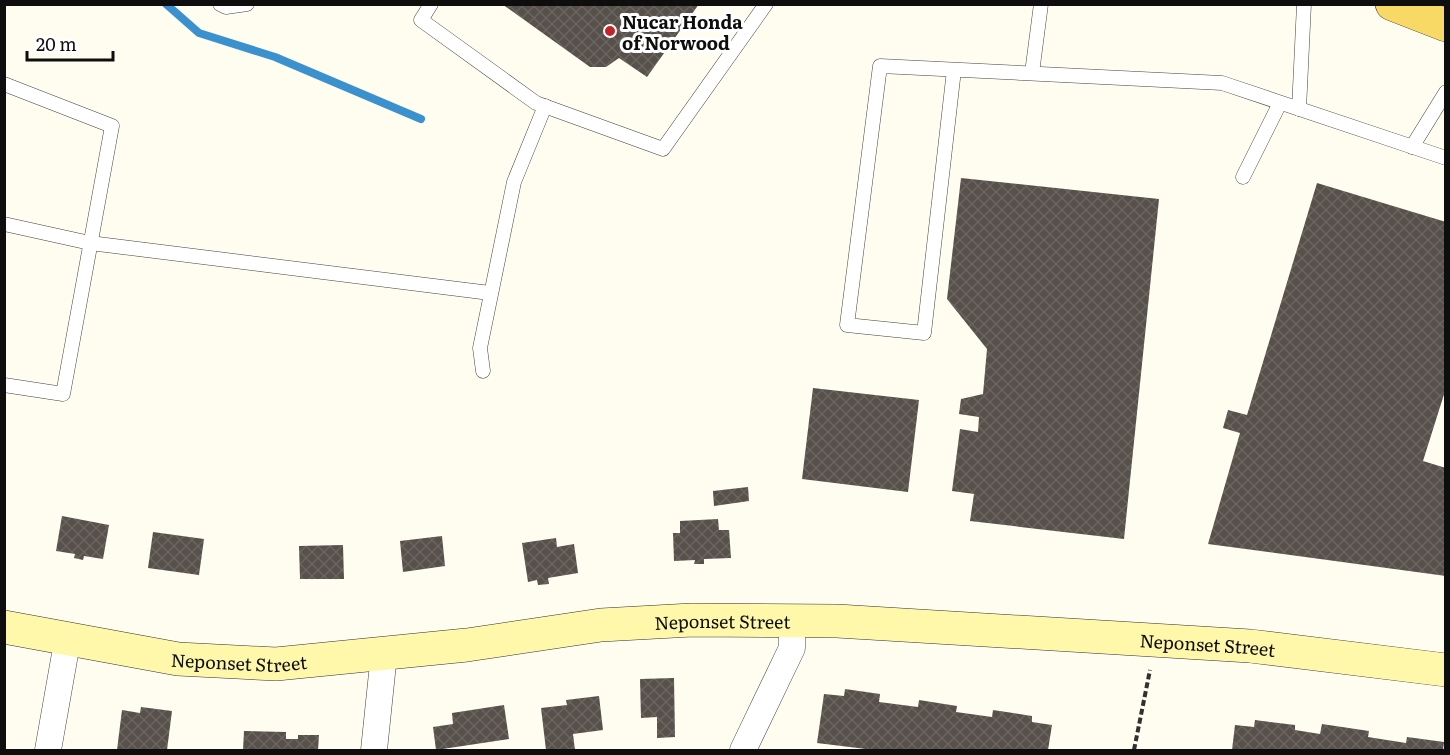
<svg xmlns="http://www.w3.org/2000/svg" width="1450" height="755" font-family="Literata,serif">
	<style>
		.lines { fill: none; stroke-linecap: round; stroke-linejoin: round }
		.stream { stroke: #3b90ce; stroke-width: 8 }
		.building { fill: url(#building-cross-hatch) }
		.lane-casing { stroke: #414141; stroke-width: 15 }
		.street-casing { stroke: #414141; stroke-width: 27 }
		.secondary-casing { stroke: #303030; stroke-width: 34 }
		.primary-casing { stroke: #1f1f1f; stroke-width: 34 }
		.path { stroke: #303030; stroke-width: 4; stroke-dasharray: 6 3; stroke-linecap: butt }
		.lane { stroke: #fff; stroke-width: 14 }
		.street { stroke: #fff; stroke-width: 26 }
		.secondary { stroke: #fff8ab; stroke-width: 33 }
		.primary { stroke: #f9d966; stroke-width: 33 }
		.poi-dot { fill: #c02528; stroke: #fff; stroke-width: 2 }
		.labels { text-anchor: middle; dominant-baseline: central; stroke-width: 6; stroke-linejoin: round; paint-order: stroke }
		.poi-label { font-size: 18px; font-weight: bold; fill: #0e0e0e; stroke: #fff; text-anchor: start }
		.street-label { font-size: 18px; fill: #0e0e0e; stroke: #fff }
	</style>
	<defs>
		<pattern id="building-cross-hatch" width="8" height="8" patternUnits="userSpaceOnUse" patternTransform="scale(1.5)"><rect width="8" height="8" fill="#57504b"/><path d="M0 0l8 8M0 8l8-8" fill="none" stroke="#6a6561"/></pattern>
	</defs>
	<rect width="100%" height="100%" fill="#fffcf0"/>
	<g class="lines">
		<polyline class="stream" points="166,4 199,33 275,57 421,119"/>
	</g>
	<g class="building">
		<polygon points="502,4 699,4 647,77 619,58 606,67 590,67"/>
		<polygon points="961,178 1159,199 1124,539 970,521 974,494 952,491 960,429 978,432 979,417 959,414 961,399 983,394 987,349 947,299"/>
		<polygon points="1317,183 1446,222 1446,388 1423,461 1446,468 1446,576 1208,544 1240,433 1223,428 1228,410 1247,415"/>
		<polygon points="813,388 919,400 908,492 802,479"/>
		<polygon points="748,487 749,501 714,506 713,491"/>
		<polygon points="62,516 109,525 103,559 84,556 83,560 74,558 75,554 56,551"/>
		<polygon points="718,519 719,530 729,530 731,558 704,559 704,564 694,564 695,560 674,561 673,533 680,533 680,521"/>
		<polygon points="153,532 204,539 199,575 148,568"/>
		<polygon points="442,536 445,566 403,572 400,541"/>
		<polygon points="556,538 557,547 574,544 578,573 548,578 549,584 538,585 537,580 528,582 522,543"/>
		<polygon points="343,545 344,579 300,579 299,546"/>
		<polygon points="674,678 675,737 657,738 657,717 641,718 640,679"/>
		<polygon points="845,689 880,694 879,702 918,707 919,700 957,706 956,712 992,717 993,710 1032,716 1032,722 1052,725 1048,750 874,750 817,743 824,694 844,696"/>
		<polygon points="599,696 603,730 573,734 575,750 546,750 541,708 567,705 566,700"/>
		<polygon points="504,705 509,739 436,750 433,727 453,724 452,713"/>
		<polygon points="141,707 172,711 167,750 117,750 122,710 140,713"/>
		<polygon points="1255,720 1295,725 1295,730 1320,734 1322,724 1369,731 1368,737 1406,743 1407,737 1444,742 1443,750 1232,750 1235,725 1254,727"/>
		<polygon points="244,731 286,732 286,739 298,739 298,735 319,735 318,750 243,750"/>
	</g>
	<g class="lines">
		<defs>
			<g id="lane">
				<polyline points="220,4 226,7 247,4"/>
				<polyline points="431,4 421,20 536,103 663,149 766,4"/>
				<polyline points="954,70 924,333 847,325 880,66 1222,83 1446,158"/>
				<polyline points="1032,73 1041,4"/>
				<polyline points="4,84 112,126 63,394 4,385"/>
				<polyline points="1299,109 1304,4"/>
				<polyline points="1412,147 1446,92"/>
				<polyline points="1243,177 1280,103"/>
				<polyline points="4,224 90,243 490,293"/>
				<polyline points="483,371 480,348 514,182 545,106"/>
			</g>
			<g id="street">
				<polyline points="48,750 68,637"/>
				<polyline points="374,750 384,654"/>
				<polyline points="743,750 792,648 792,620"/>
			</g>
			<g id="secondary">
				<path id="s1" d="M4,627L178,659L276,664L467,645L601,625L692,620L837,621L1250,646L1446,670"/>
			</g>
			<polyline id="primary" points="1392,4 1446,25"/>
		</defs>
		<use href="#lane" class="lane-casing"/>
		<use href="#street" class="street-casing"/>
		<use href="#secondary" class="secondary-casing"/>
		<use href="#primary" class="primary-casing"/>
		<polyline class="path" points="1134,750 1150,670"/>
		<use href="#lane" class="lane"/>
		<use href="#street" class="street"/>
		<use href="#secondary" class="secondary"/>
		<use href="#primary" class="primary"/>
	</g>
	<circle class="poi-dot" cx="610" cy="31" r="6"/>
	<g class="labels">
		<g class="poi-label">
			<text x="622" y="21">Nucar Honda<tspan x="622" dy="21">of Norwood</tspan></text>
		</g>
		<g class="street-label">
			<text stroke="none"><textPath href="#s1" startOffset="724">Neponset Street</textPath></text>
			<text stroke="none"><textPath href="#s1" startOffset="1210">Neponset Street</textPath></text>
			<text stroke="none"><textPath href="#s1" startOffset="238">Neponset Street</textPath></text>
		</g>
	</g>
	<rect width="1450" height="755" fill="none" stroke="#0e0e0e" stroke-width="12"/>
	<path d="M27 51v9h86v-9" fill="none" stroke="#0e0e0e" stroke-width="3"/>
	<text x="36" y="51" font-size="18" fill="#0e0e0e" stroke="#ffffff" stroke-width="4.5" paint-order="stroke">20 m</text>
</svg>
